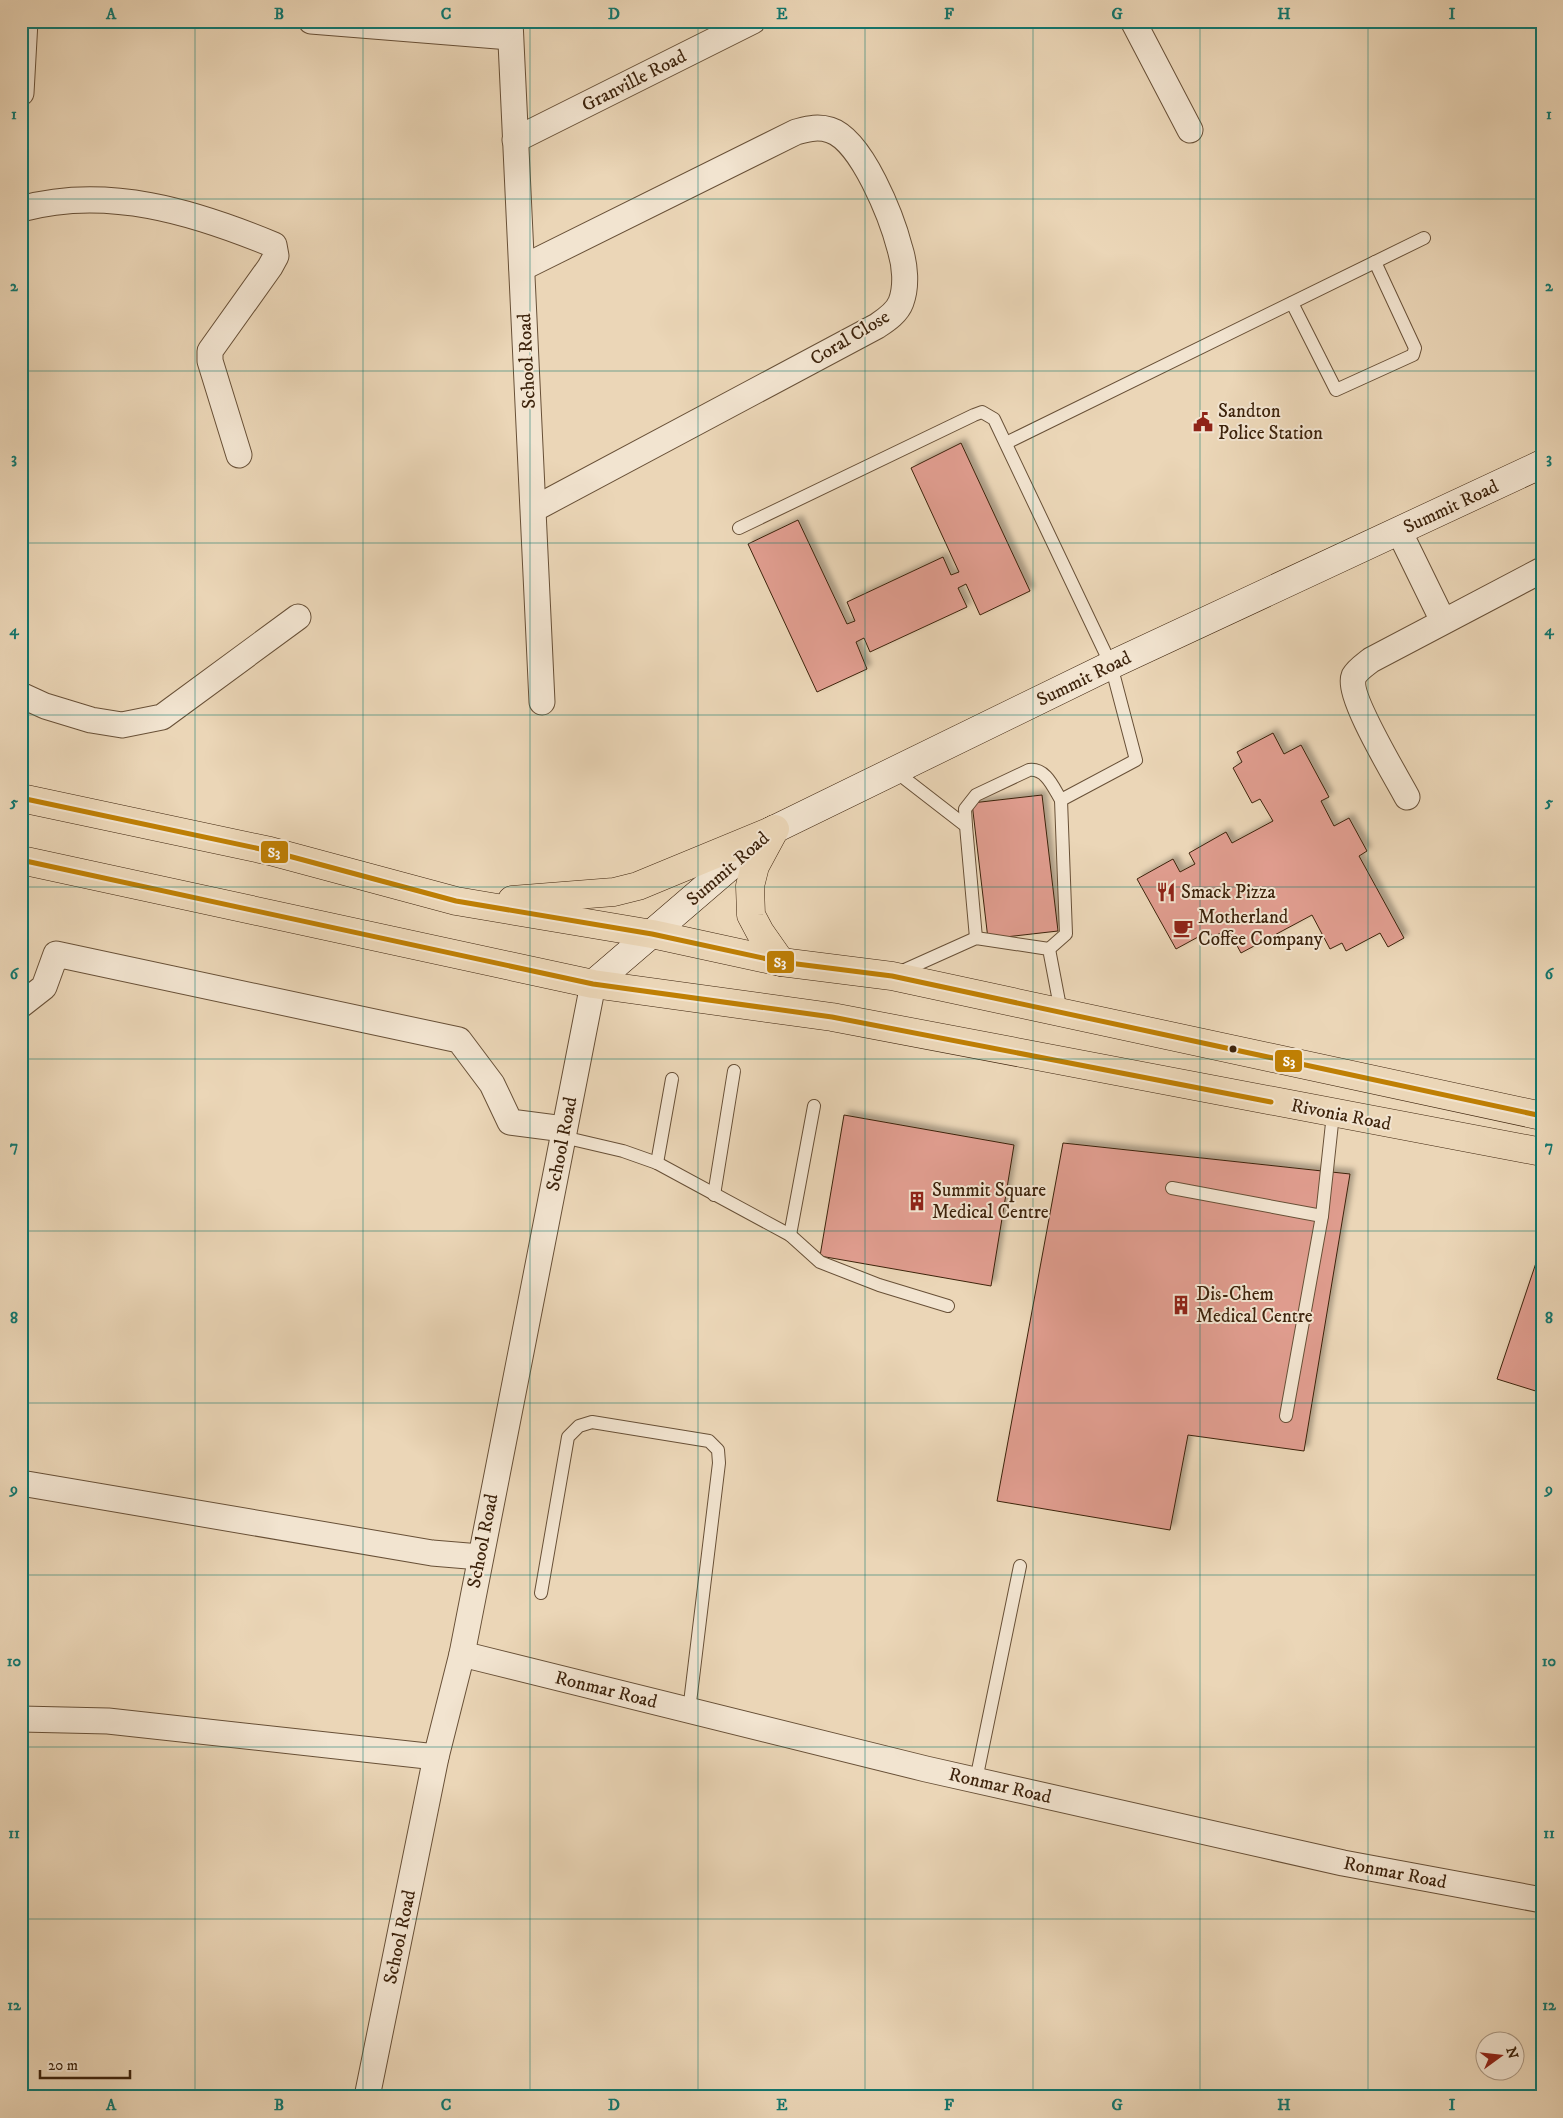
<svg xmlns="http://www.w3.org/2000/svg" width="1563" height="2118" font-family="'IM FELL DW Pica',serif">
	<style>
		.building { fill: #e09d8f; stroke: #3d230c; filter: url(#shadow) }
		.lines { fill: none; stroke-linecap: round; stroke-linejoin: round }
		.lane-casing { stroke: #685037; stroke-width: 14 }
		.street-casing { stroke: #685037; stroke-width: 27 }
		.secondary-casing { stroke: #3d230c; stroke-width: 29 }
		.primary-casing { stroke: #3d230c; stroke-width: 29 }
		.lane { stroke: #f2e4d0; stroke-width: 12 }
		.street { stroke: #f2e4d0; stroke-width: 25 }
		.secondary { stroke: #f2e4d0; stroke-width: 28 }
		.primary { stroke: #ebd6b7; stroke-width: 28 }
		.bus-1-casing { stroke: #f2e4d0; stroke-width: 9 }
		.bus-1 { stroke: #bf7f04; stroke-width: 5 }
		.grid { fill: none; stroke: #0f766e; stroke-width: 1; stroke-opacity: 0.55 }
		.bus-dot { fill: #3d230c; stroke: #f2e4d0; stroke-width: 2 }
		.labels { text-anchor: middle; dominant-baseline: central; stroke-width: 4; stroke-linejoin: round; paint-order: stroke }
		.street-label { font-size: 19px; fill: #3d230c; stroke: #f2e4d0 }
		.poi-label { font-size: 19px; fill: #3d230c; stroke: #f2e4d0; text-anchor: start }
		.line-badge { stroke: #f2e4d0; stroke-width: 2 }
		.badge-label { font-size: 14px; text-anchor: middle; font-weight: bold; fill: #fff }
		.neatline { fill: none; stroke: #0f766e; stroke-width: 2 }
		.grid-label { font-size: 16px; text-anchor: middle; font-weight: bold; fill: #0f766e }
	</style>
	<defs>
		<filter id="shadow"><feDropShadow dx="4.5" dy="-4.5" stdDeviation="2.5" flood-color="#0004"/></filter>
	</defs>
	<rect width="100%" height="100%" fill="#ebd6b7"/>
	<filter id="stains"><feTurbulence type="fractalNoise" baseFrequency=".004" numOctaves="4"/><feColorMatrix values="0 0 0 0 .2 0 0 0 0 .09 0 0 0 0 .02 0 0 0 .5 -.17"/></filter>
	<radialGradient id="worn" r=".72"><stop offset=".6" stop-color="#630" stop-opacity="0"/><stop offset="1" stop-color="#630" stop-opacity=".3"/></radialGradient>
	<g class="building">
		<polygon points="961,443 1030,591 980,615 966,584 958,588 967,607 870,652 864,638 856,642 867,669 817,692 748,544 798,520 847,624 855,621 847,602 943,557 951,575 959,572 911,468"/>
		<polygon points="1273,733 1284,754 1301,745 1329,797 1321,801 1334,826 1349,818 1367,851 1359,856 1404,938 1388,947 1380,933 1346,951 1342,943 1330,949 1312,915 1241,953 1228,929 1213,937 1209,931 1176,949 1137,879 1173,859 1180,872 1195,864 1189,853 1226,832 1232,843 1273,821 1260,799 1252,803 1233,768 1242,762 1237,752"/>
		<polygon points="1042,795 1058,931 988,939 972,803"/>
		<polygon points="844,1115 1014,1145 991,1286 820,1256"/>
		<polygon points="1063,1143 1350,1174 1304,1451 1188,1435 1170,1530 997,1501"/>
		<polygon points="1539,1254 1542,1255 1542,1393 1497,1379"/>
	</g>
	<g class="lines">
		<defs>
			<g id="lane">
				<polyline points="1292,303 1336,390 1413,355 1415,348 1375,262"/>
				<polyline points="1006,443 1424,238"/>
				<path d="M739,528L974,415L982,412L994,419L1111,665L1136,760L1061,800C1053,787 1046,768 1029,770L976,795L965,809L966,826"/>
				<polyline points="895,771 966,826 976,938"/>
				<polyline points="1049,949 1066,934 1061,800"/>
				<polyline points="898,973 976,938 1049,949 1061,1012"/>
				<polyline points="563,1137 623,1151 657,1163 790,1235 820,1262 879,1285 948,1306"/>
				<polyline points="657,1163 672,1079"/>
				<polyline points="1172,1188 1322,1216"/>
				<polyline points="714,1195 734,1071"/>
				<polyline points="790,1235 814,1106"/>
				<polyline points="1286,1416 1322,1216 1333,1114"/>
				<polyline points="541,1593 568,1437 579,1426 592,1422 709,1441 718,1450 719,1463 689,1711"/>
				<polyline points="976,1780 1020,1566"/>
			</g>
			<g id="street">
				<polyline points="311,21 510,37"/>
				<polyline points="510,21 542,702"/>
				<polyline points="1133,21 1190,130"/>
				<polyline points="21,93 25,21"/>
				<polyline points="515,140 753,21"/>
				<path d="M21,209C107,185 194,212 274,245L276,256L270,267L210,351V361L239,455"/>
				<path d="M522,268L796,132C808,129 817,126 830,130C862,140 892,218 900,249C905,265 907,286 901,302C897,313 886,320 877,326L534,509"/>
				<polyline points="1399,531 1443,621"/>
				<polyline points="21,695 45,706 91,720 122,725 162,717 298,617"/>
				<path d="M1407,797C1396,776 1346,695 1354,676C1358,669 1365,665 1371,660L1542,570"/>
				<polyline points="21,1005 44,987 56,954 459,1040 492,1084 510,1122 564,1129"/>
				<polyline points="21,1483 432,1553 480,1557"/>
				<polyline points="462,1654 926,1769 1343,1863 1542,1900"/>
				<polyline points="21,1719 108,1721 436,1757"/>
				<polyline points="367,2097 436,1757 462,1654 593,984"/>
			</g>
			<polyline id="secondary" points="593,984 771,831 1111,665 1542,464"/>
			<g id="primary">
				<polyline points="21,798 270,851 456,901 652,934 781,962 892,976 1542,1116"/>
				<polyline points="775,829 755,866 750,886 751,915 760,932 781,962"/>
				<polyline points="21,860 593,984 832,1017 1542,1152"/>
				<polyline points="512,900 614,892 638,886 771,831"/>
			</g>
		</defs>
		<use href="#lane" class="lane-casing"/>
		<use href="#street" class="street-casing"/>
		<use href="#secondary" class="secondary-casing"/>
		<use href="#primary" class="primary-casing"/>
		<use href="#lane" class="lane"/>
		<use href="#street" class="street"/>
		<use href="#secondary" class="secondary"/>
		<use href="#primary" class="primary"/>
		<defs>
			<g id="bus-1">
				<polyline points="21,798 270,851 456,901 652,934 781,962 892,976 1542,1116"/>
				<polyline points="21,860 593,984 832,1017 1271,1102"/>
			</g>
		</defs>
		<use href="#bus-1" class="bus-1-casing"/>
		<use href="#bus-1" class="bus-1"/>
	</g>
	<path class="grid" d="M195,21V2097M363,21V2097M530,21V2097M698,21V2097M865,21V2097M1033,21V2097M1200,21V2097M1368,21V2097M21,199H1542M21,371H1542M21,543H1542M21,715H1542M21,887H1542M21,1059H1542M21,1231H1542M21,1403H1542M21,1575H1542M21,1747H1542M21,1919H1542"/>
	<defs>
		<symbol id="civic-bare" viewBox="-9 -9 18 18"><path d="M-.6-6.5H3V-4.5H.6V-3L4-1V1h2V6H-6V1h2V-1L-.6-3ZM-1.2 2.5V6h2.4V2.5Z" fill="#8f2418" stroke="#f2e4d0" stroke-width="2.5" paint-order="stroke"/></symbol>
		<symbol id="restaurant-bare" viewBox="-9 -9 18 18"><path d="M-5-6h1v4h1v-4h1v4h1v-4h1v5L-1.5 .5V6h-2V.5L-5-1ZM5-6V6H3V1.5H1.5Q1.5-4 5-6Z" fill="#8f2418" stroke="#f2e4d0" stroke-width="2.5" paint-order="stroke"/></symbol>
		<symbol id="cafe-bare" viewBox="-9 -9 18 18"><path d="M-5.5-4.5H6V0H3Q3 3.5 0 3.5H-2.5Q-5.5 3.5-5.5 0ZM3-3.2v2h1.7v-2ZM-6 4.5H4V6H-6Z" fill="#8f2418" stroke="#f2e4d0" stroke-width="2.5" paint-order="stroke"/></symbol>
		<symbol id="building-bare" viewBox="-9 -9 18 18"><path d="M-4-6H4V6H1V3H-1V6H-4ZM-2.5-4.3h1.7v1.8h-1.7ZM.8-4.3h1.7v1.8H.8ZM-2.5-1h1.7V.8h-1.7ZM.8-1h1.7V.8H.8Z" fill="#8f2418" stroke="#f2e4d0" stroke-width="2.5" paint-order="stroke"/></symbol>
	</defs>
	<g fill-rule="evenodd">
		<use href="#civic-bare" x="1189" y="408" width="28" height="28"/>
		<use href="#restaurant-bare" x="1152" y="878" width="28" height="28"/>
		<use href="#cafe-bare" x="1169" y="914" width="28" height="28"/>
		<use href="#building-bare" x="903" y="1187" width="28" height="28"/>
		<use href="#building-bare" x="1167" y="1291" width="28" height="28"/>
	</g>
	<circle class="bus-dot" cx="1233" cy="1049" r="4.5"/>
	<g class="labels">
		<g class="street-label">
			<text transform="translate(634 81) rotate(-27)">Granville Road</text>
			<text transform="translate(850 338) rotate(-31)">Coral Close</text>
			<text transform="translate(527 361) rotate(-93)">School Road</text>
			<text transform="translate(1451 507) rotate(-25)">Summit Road</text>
			<text transform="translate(1084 679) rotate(-26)">Summit Road</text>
			<text transform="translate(728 869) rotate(-41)">Summit Road</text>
			<text transform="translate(1341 1115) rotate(11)">Rivonia Road</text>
			<text transform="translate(562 1144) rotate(-79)">School Road</text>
			<text transform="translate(483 1541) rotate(-79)">School Road</text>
			<text transform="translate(606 1690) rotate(14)">Ronmar Road</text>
			<text transform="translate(1000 1786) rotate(13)">Ronmar Road</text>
			<text transform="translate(1395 1873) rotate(11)">Ronmar Road</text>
			<text transform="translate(400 1937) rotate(-78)">School Road</text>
		</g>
		<g class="poi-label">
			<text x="1218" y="411">Sandton<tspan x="1218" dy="22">Police Station</tspan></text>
			<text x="1181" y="892">Smack Pizza</text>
			<text x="1198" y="917">Motherland<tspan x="1198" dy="22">Coffee Company</tspan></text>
			<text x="932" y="1190">Summit Square<tspan x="932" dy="22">Medical Centre</tspan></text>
			<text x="1196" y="1294">Dis-Chem<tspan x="1196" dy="22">Medical Centre</tspan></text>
		</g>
	</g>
	<g class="line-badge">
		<rect x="260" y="840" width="29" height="24" rx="5" fill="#bf7f04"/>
		<rect x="766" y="950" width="29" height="24" rx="5" fill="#bf7f04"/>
		<rect x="1274" y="1049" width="29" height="24" rx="5" fill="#bf7f04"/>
	</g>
	<g class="badge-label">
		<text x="274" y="857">S3</text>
		<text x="780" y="967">S3</text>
		<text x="1289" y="1066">S3</text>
	</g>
	<rect width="1563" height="2118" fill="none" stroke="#ebd6b7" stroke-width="55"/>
	<g transform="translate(1500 2056) rotate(75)"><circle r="24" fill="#f2e4d0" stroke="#aa9782"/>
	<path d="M0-4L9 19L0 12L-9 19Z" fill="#8f2418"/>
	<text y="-8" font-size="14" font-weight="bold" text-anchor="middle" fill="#3d230c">N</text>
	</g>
	<path d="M40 2070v8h90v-8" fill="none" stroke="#3d230c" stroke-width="2.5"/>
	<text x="48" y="2070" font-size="15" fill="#3d230c" stroke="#f2e4d0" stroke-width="4" paint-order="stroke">20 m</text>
	<rect x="28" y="28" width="1508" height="2062" class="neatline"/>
	<g class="grid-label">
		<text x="111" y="19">A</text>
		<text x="279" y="19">B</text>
		<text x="446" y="19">C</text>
		<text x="614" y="19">D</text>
		<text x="782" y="19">E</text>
		<text x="949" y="19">F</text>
		<text x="1117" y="19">G</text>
		<text x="1284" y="19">H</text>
		<text x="1452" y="19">I</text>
		<text x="14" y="119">1</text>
		<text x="1549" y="119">1</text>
		<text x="14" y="291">2</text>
		<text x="1549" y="291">2</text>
		<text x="14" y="463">3</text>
		<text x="1549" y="463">3</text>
		<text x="14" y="635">4</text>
		<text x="1549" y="635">4</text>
		<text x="14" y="807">5</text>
		<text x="1549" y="807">5</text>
		<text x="14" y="979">6</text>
		<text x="1549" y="979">6</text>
		<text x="14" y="1151">7</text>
		<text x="1549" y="1151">7</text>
		<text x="14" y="1323">8</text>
		<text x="1549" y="1323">8</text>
		<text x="14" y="1494">9</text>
		<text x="1549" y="1494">9</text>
		<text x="14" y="1666">10</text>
		<text x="1549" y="1666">10</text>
		<text x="14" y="1838">11</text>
		<text x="1549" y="1838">11</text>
		<text x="14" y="2010">12</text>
		<text x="1549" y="2010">12</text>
		<text x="111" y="2110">A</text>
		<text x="279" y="2110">B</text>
		<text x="446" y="2110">C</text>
		<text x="614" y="2110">D</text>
		<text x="782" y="2110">E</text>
		<text x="949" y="2110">F</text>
		<text x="1117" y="2110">G</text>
		<text x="1284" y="2110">H</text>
		<text x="1452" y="2110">I</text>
	</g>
	<rect width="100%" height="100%" filter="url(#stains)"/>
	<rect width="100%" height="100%" fill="url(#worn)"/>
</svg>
